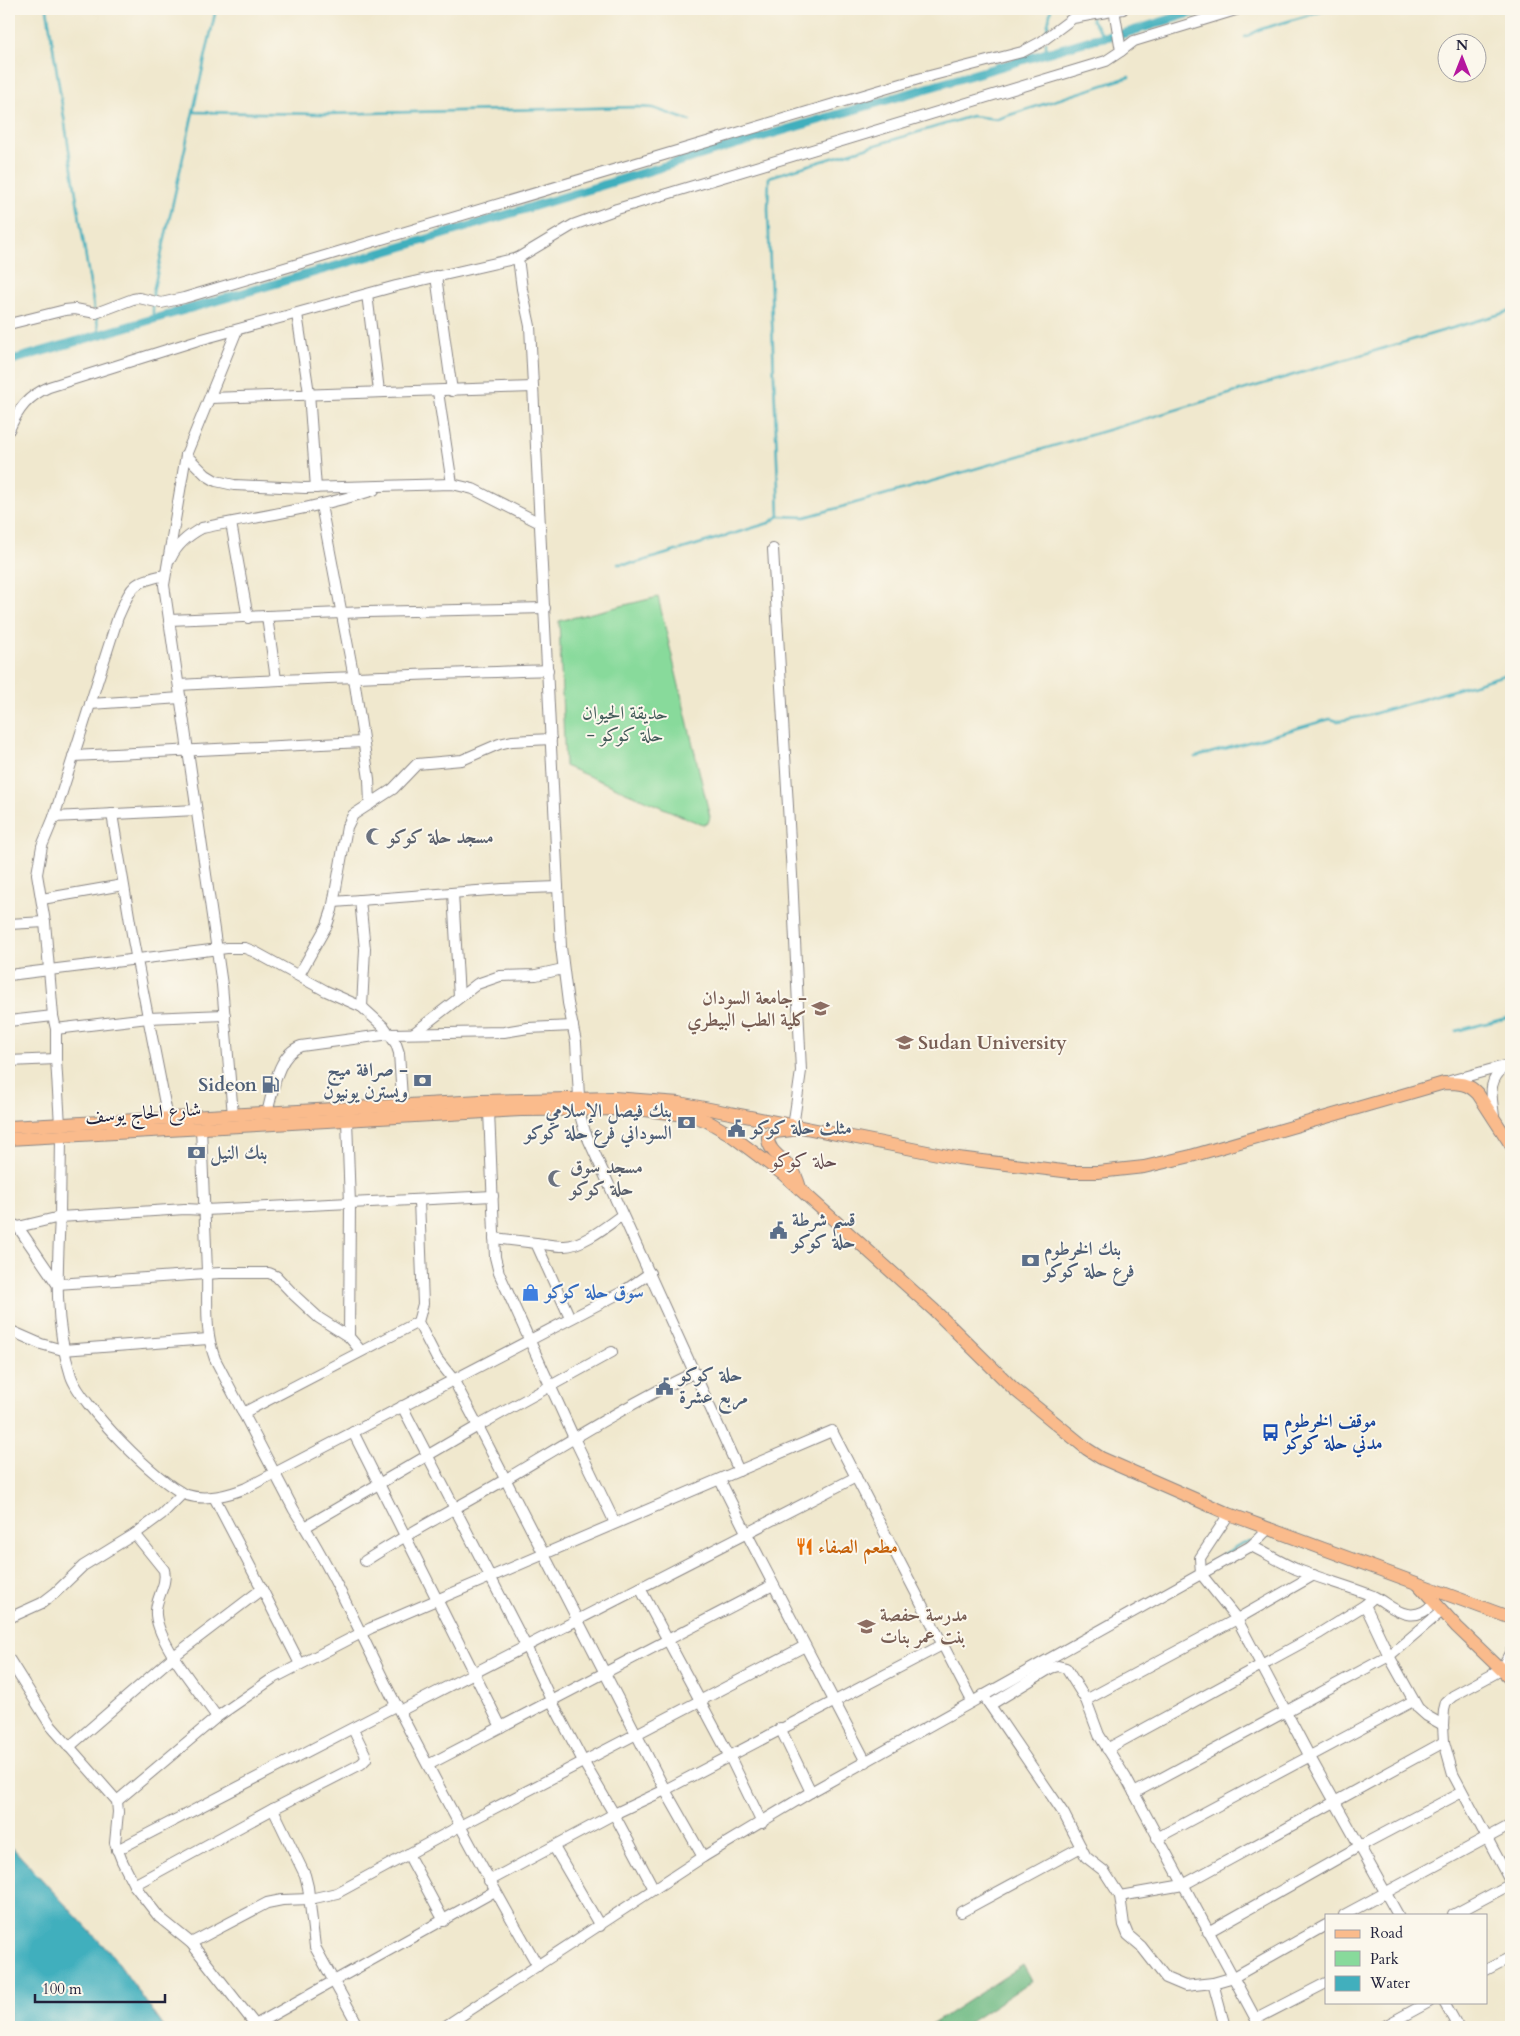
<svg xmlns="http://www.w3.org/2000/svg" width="1520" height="2036" font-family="Cardo,Amiri,serif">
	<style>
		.green { fill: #88da9b; stroke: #557e6b }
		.forest { fill: #6eba83; stroke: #486e5f }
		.water { fill: #41afbd; stroke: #32687c }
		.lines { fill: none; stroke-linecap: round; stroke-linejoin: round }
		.stream { stroke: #41afbd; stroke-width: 2.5 }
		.canal { stroke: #41afbd; stroke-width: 9 }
		.minor-casing { stroke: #898584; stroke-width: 12 }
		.major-casing { stroke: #898584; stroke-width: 14 }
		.minor { stroke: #fff; stroke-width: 10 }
		.major { stroke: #fabb8c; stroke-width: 12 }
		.labels { text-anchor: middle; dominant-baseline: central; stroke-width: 4; stroke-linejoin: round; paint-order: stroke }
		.park-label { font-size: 19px; fill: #415958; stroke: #fbf7ec }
		.worship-label { font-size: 19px; font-weight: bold; fill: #5b616d; stroke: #fbf7ec; text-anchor: start }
		.education-label { font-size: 19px; font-weight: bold; fill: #785e54; stroke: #fbf7ec; text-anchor: start }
		.service-label { font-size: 19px; font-weight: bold; fill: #4e5e75; stroke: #fbf7ec; text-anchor: start }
		.street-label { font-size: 19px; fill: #22223b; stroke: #fbf7ec }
		.shop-label { font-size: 19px; font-weight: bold; fill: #366cbe; stroke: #fbf7ec; text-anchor: start }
		.transit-label { font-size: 19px; font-weight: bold; fill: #164399; stroke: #fbf7ec; text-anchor: start }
		.food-label { font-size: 19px; font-weight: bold; fill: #c56008; stroke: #fbf7ec; text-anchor: start }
		.neighbourhood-label { font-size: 20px; fill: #654d50; stroke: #fbf7ec }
	</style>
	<rect width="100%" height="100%" fill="#fbf7ec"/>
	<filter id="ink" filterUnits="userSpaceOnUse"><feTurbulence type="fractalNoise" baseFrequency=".02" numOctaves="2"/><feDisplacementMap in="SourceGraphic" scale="10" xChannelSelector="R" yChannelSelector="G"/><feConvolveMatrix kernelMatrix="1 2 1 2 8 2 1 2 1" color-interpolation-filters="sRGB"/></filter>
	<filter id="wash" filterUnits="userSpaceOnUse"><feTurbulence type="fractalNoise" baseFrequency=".0096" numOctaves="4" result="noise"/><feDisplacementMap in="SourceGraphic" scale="20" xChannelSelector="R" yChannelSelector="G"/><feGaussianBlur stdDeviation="1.12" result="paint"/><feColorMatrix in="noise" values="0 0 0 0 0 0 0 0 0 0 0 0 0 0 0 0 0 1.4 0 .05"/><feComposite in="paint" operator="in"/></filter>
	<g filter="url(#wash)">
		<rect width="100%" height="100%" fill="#f0e8ce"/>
		<polygon class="green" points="658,597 710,817 708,823 703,825 565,766 559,621"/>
		<polygon class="forest" points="1023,1965 1032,1981 962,2027 928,2027"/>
		<polygon class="water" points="9,1844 113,1956 164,2027 9,2027"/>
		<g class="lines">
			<g class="stream">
				<polyline points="47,9 94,309"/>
				<polyline points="1092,18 1092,20 1104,36"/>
				<polyline points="1046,34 1051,9"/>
				<polyline points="1245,37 1261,29 1330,9"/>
				<polyline points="1046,53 1046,42"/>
				<polyline points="194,112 326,114 637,107 653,108 690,121"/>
				<polyline points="153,299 153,292 216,9"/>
				<polyline points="96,316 100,334"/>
				<polyline points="153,318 153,305"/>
				<path d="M779,516L805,517C1041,452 1276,379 1511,311"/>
				<polyline points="618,564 636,563 769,523 779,516 768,209 769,177 972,116 997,119 1129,77"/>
				<polyline points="1196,757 1330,719 1338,721 1366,716 1511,673"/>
				<polyline points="1456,1031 1511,1017"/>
				<polyline points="1210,1563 1242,1543 1249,1542"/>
			</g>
			<polyline class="canal" points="9,361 408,245 727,147 1094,39 1126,33 1203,9"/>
		</g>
	</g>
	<g filter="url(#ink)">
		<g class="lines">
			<defs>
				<g id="minor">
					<polyline points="1121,51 1134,41 1239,9"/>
					<polyline points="518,258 522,289 530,326 561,947 568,1003 576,1042 580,1115 585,1132 739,1471"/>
					<polyline points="436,276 452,391"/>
					<polyline points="367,294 379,391"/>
					<polyline points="297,314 309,393 316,488"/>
					<polyline points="9,324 65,310 75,309 96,313 133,299 139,298 161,303 184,298 918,79 1022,52 1041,42 1073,18 1123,9"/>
					<polyline points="438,392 452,484"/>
					<polyline points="210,398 533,387"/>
					<path d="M9,430C18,409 28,396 49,387L195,341L396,286L518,258L573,225L617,209L1106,61L1121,51L1114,9"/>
					<polyline points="186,455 206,475 216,481 234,485 305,488 452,484 473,489 538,522"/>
					<polyline points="321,505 354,678 369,779 370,804"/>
					<polyline points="231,523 248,618"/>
					<polyline points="773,549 792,875 801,1071 793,1127"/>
					<path d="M171,558C177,544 189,535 202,528C261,516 317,508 374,490"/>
					<polyline points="267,617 276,679"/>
					<polyline points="169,620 367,612 545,608"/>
					<path d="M179,685C302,678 425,675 548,670"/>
					<polyline points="90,704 181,698"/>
					<polyline points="73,756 363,742"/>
					<polyline points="112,814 133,940 168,1119"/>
					<polyline points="54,817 196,810"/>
					<polyline points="453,893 459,997"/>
					<polyline points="42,899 123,885"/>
					<polyline points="360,900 365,949 362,1007"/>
					<polyline points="334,902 503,889 558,887"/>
					<polyline points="9,924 45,922"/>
					<polyline points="9,975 227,948 245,948 255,952 326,991 362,1007 385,1028 396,1044 399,1053 403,1113"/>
					<polyline points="299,975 327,925 332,910 347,827 353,815 393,789 417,764 462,760 499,744 512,741 551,739"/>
					<polyline points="9,1021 53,1016"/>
					<polyline points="56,1029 148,1018 225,1015"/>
					<polyline points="414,1033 477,984 500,976 536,975 563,969"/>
					<polyline points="9,1061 56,1059"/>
					<polyline points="1450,1081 1511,1064"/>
					<polyline points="489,1111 495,1257 499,1273 574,1438 615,1523"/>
					<path d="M267,1113C273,1092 277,1054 301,1046L390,1034L504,1032L528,1028L573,1026"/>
					<polyline points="233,1115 222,985 164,585 186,455 237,330"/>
					<path d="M1494,1117C1492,1095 1486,1083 1505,1066"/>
					<polyline points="347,1120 350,1204 349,1337 361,1351"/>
					<path d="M60,1125L56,1059V1029L53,1016L45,922L37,874L42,846L54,817L118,617C132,586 131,582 165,575"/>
					<path d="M201,1128C203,1176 205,1223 207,1271C208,1301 204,1330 215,1359L294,1510C332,1568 360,1633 391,1695C438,1786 487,1877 538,1966"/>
					<polyline points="61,1137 60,1217 185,1209 205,1210 493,1196"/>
					<polyline points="419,1200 423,1304 418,1322 437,1359 453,1379 478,1426 665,1790 703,1857"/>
					<path d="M9,1222L18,1227L60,1217C57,1271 54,1324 71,1376C80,1404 159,1485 187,1495C205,1501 229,1495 246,1488L624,1291L650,1273"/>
					<polyline points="18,1227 57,1284 220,1273 269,1273 276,1276 294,1295 319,1318 349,1337"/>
					<polyline points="494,1238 536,1243 570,1318"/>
					<path d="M536,1243C545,1244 554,1246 563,1246C581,1247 607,1226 622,1215"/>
					<polyline points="9,1330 41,1344 63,1350 208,1339"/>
					<polyline points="402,1406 526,1646 551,1700 583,1761 614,1814 654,1889"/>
					<polyline points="243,1413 418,1322"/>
					<polyline points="353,1432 501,1727"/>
					<polyline points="720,1480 746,1532 866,1762"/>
					<polyline points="214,1497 262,1589"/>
					<polyline points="1229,1514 1200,1558 1201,1574 1237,1619 1310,1757 1398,1915"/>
					<polyline points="305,1527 478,1426 612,1352"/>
					<path d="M135,1534L164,1570C168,1586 154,1599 156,1615C159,1645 199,1691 217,1717"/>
					<path d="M1251,1546C1266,1553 1280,1562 1296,1569C1321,1579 1348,1586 1373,1596C1384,1601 1394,1612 1407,1614C1418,1616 1427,1611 1434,1603"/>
					<path d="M365,1561C411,1531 459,1507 506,1479C568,1442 630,1403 695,1372"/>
					<polyline points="640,1588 729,1755 762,1823"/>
					<polyline points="1365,1605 1389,1656 1418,1708 1427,1716 1443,1725"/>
					<polyline points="9,1618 42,1603 55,1593 83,1566 135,1534 162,1514 183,1493"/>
					<polyline points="1511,1651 1501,1670 1453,1696 1446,1702 1444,1710 1443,1725 1444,1742 1453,1774 1511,1883"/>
					<polyline points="9,1659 51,1726 117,1801 118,1812 115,1843 122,1861 134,1885 159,1917 191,1943 257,2027"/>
					<polyline points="983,1695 1064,1814 1086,1857 1104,1871 1120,1896 1183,1885 1444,1742"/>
					<polyline points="1086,1700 1237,1619 1314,1575"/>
					<polyline points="990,1705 1051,1668 1058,1666 1066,1668 1086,1700 1099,1735 1126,1778 1260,2027"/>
					<polyline points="400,1711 856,1477"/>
					<polyline points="780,1728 811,1792"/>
					<polyline points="69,1747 174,1656 262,1589 300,1664"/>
					<polyline points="1107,1749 1320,1633 1365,1605 1374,1597"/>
					<polyline points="428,1765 773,1585"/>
					<polyline points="1134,1793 1389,1656 1442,1611"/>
					<polyline points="117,1801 217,1717 272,1679 371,1628 832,1431 972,1701"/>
					<polyline points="273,1809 305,1875 308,1887 315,1947 359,2027"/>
					<polyline points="1157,1838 1413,1701"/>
					<polyline points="554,1847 600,1926"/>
					<polyline points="117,1850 397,1705"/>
					<polyline points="408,1854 444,1921"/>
					<polyline points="489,1881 614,1814 665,1790 942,1645"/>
					<polyline points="134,1885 273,1809 361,1764 366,1759 365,1754 353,1729"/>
					<polyline points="1120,1896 1124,1925 1128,1935 1141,1946 1166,1978 1185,1986 1213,1983 1234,1977 1326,1925"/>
					<polyline points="961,1912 1081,1847"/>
					<polyline points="1344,1915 1511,1825"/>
					<polyline points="1453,1915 1511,1884"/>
					<polyline points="1208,1932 1360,1846 1462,1792"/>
					<polyline points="191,1943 267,1903 282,1900 310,1899 337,1893 460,1826 805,1646"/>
					<polyline points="1486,1970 1511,1957"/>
					<polyline points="1213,1983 1225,2027"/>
					<polyline points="1444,2002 1458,2027"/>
					<polyline points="1256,2019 1326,1983"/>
					<polyline points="255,2025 495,1891"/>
					<polyline points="444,2027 703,1857 811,1792 1251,1546 1268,1529"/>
					<polyline points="1383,2027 1429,2002"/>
				</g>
				<g id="major">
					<path d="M9,1127L481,1101L614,1098L679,1103L958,1158L1071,1172H1098L1144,1167L1191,1156L1444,1083C1459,1083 1468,1083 1478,1094L1511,1145"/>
					<path d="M792,1130L775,1132L768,1137C767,1151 784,1159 792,1169C796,1174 798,1181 800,1188"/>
					<polyline points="9,1139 521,1110 637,1109 693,1116 707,1121 728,1133 784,1175 934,1310 1014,1389 1087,1449 1101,1458 1229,1514 1511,1618"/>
					<polyline points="1419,1585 1457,1627 1511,1679"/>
				</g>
			</defs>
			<use href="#minor" class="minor-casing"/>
			<use href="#major" class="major-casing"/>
			<use href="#minor" class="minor"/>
			<use href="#major" class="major"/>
		</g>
	</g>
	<defs>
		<symbol id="mosque-bare" viewBox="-9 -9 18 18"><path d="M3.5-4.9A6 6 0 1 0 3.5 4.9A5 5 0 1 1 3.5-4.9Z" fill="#6b7280" stroke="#fbf7ec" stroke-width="2.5" paint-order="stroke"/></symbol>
		<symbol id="university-bare" viewBox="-9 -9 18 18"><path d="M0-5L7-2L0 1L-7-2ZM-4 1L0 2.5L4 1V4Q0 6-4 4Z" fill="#8d6e63" stroke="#fbf7ec" stroke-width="2.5" paint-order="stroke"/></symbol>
		<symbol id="bank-bare" viewBox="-9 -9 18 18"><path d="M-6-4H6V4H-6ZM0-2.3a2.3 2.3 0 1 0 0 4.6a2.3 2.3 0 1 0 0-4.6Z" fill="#5c6f8a" stroke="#fbf7ec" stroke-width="2.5" paint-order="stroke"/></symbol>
		<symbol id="fuel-bare" viewBox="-9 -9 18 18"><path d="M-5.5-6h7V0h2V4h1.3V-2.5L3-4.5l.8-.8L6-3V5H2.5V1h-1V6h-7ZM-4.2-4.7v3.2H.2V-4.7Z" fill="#5c6f8a" stroke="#fbf7ec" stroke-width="2.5" paint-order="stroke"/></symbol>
		<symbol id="civic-bare" viewBox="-9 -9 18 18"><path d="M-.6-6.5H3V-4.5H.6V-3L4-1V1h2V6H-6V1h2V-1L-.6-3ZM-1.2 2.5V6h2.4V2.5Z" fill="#5c6f8a" stroke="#fbf7ec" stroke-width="2.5" paint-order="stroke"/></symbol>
		<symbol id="shop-bare" viewBox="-9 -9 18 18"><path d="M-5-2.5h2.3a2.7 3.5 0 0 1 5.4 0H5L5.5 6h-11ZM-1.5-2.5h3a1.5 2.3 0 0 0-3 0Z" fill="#3f7fe0" stroke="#fbf7ec" stroke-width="2.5" paint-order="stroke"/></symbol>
		<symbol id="bus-bare" viewBox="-9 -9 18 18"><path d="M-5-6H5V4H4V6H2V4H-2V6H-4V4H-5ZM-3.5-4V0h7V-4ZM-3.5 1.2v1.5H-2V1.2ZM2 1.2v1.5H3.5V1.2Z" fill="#1a4fb4" stroke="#fbf7ec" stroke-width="2.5" paint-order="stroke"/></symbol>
		<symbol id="restaurant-bare" viewBox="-9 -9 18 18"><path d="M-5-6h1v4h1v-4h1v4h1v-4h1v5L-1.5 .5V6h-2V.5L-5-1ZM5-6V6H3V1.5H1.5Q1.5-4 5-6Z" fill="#e8710a" stroke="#fbf7ec" stroke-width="2.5" paint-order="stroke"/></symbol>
		<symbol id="school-bare" viewBox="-9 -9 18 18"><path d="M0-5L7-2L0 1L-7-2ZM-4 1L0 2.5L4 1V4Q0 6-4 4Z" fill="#8d6e63" stroke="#fbf7ec" stroke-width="2.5" paint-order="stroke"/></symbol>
	</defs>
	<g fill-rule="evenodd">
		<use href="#mosque-bare" x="362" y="824" width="25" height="25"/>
		<use href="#university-bare" x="808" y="996" width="25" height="25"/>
		<use href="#university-bare" x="892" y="1030" width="25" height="25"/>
		<use href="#bank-bare" x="410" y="1068" width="25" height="25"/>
		<use href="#fuel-bare" x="258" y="1072" width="25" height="25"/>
		<use href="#bank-bare" x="674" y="1110" width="25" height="25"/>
		<use href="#civic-bare" x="724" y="1116" width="25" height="25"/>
		<use href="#bank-bare" x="184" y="1140" width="25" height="25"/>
		<use href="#mosque-bare" x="544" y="1166" width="25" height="25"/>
		<use href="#civic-bare" x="766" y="1218" width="25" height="25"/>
		<use href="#bank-bare" x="1018" y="1248" width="25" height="25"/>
		<use href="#shop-bare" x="518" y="1280" width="25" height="25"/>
		<use href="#civic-bare" x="652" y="1374" width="25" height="25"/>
		<use href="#bus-bare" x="1258" y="1420" width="25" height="25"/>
		<use href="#restaurant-bare" x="792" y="1534" width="25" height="25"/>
		<use href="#school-bare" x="854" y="1614" width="25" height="25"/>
	</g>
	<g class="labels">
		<g class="park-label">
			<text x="625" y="713">حديقة الحيوان<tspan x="625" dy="22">- حلة كوكو</tspan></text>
		</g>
		<g class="worship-label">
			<text x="388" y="837">مسجد حلة كوكو</text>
			<text x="570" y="1167">مسجد سوق<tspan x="570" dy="22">حلة كوكو</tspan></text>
		</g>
		<g class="education-label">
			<text x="807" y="998" text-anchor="end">جامعة السودان -<tspan x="807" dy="22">كلية الطب البيطري</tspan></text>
			<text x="918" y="1043">Sudan University</text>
			<text x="880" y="1615">مدرسة حفصة<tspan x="880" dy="22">بنت عمر بنات</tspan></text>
		</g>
		<g class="service-label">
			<text x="408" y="1070" text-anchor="end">صرافة ميج -<tspan x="408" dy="22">ويسترن يونيون</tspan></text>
			<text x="257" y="1085" text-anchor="end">Sideon</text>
			<text x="672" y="1111" text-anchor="end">بنك فيصل الإسلامي<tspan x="672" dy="22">السوداني فرع حلة كوكو</tspan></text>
			<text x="751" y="1128">مثلث حلة كوكو</text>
			<text x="210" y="1153">بنك النيل</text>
			<text x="792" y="1220">قسم شرطة<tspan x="792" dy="22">حلة كوكو</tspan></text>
			<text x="1044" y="1249">بنك الخرطوم<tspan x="1044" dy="22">فرع حلة كوكو</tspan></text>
			<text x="679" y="1375">حلة كوكو<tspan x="679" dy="22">مربع عشرة</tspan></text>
		</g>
		<g class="street-label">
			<text transform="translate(143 1113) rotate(-4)">شارع الحاج يوسف</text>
		</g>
		<g class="shop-label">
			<text x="545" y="1292">سوق حلة كوكو</text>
		</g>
		<g class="transit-label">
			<text x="1284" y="1421">موقف الخرطوم<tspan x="1284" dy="22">مدني حلة كوكو</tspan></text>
		</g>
		<g class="food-label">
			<text x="818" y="1547">مطعم الصفاء</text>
		</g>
		<g class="neighbourhood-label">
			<text x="804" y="1160">حلة كوكو</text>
		</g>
	</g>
	<rect width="1520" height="2036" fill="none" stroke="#fbf7ec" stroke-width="30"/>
	<rect x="1325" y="1914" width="162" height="90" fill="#fbf7ec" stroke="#a4a2a5"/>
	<rect x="1335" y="1930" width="25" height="8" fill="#fabb8c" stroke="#a4a2a5"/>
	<text x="1370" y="1938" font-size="15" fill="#22223b">Road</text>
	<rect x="1335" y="1951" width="25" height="15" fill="#88da9b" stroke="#a4a2a5"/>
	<text x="1370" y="1964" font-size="15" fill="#22223b">Park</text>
	<rect x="1335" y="1976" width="25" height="15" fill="#41afbd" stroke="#a4a2a5"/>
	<text x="1370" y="1988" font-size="15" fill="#22223b">Water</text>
	<g transform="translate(1462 58)"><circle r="24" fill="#fbf7ec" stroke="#a4a2a5"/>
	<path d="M0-4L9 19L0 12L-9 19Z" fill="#b5179e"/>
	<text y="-8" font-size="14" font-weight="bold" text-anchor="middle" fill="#22223b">N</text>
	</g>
	<path d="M35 1994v8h130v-8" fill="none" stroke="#22223b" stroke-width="2.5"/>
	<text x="42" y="1994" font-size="15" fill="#22223b" stroke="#fbf7ec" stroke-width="4" paint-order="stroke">100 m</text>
</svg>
